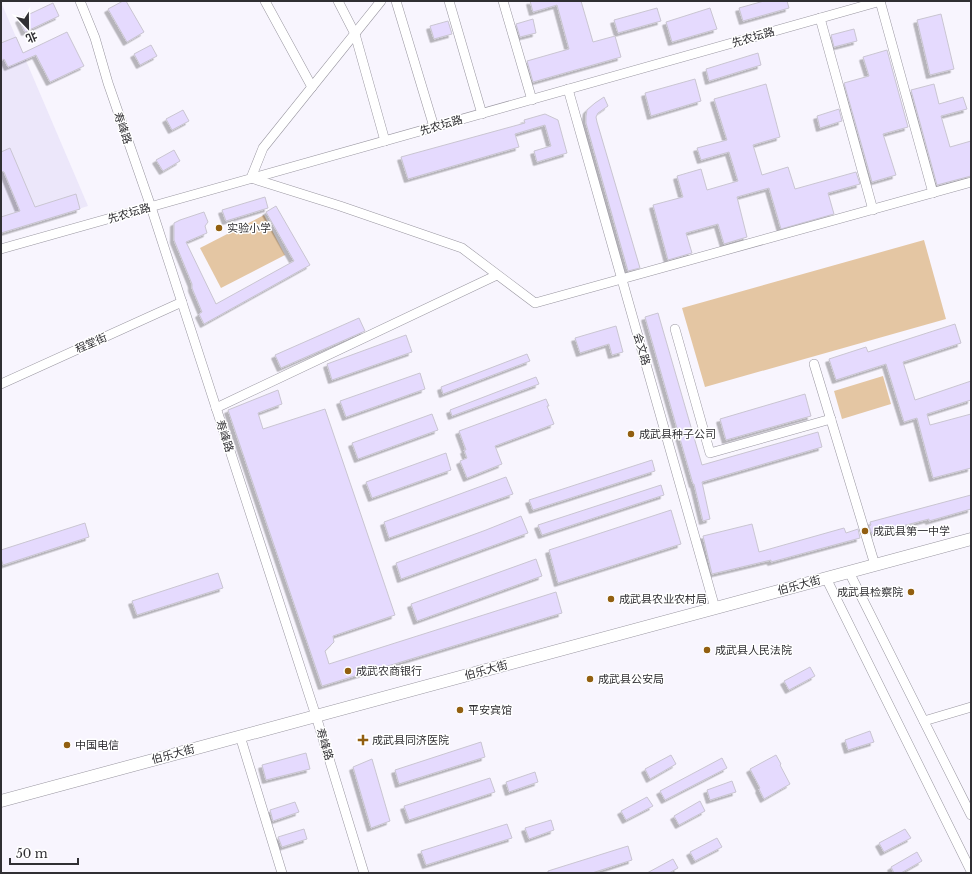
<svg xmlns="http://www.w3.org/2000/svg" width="972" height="874" font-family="'Libre Baskerville','Noto Sans SC',serif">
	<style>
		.built { fill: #ece7fa }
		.green { fill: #e4c6a3 }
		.building { fill: #e5dafe; stroke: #c9c5d1; filter: url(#shadow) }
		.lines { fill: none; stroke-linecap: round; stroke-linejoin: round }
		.minor-casing { stroke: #9996a0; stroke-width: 10 }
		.major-casing { stroke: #9996a0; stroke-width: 13 }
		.minor { stroke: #fff; stroke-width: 9 }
		.major { stroke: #fff; stroke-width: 12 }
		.poi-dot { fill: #925f10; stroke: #fff; stroke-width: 1.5 }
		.labels { text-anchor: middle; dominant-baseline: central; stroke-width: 3; stroke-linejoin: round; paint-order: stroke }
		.street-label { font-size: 11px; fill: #302f33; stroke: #fff }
		.poi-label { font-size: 11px; fill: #302f33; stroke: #fff; text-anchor: start }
	</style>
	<defs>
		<filter id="shadow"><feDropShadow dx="-3.5" dy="3.5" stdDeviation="0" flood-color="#0004"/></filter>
	</defs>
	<rect width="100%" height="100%" fill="#f8f5fe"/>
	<polygon class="built" points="1,2 88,206 1,233"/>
	<g class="green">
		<polygon points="264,215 285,255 221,288 200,248"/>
		<polygon points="924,240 946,319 705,387 682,308"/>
		<polygon points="883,376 891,404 842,419 834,391"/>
	</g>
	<g class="building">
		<polygon points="123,1 126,1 144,32 127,42 108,9"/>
		<polygon points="530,1 581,1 593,42 615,36 621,57 533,82 527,61 569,49 557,5 533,12"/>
		<polygon points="764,1 787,1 789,8 743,21 739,8"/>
		<polygon points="53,3 59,16 25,32 19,19"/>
		<polygon points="657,8 661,21 618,33 614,20"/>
		<polygon points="710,8 717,29 672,42 666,22"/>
		<polygon points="941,14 954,69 930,75 917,20"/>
		<polygon points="533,19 536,33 520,37 516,24"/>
		<polygon points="448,21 452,34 434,39 430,26"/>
		<polygon points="854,29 857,41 834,47 831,35"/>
		<polygon points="67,32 84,66 50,82 36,55 8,67 4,59 1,61 1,43 16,37 23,53"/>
		<polygon points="151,45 157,56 140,65 134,54"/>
		<polygon points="887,50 908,127 883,134 896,175 872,182 844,83 869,76 863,57"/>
		<polygon points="758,53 761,65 709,81 706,69"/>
		<polygon points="695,79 701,101 651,116 645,93"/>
		<polygon points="766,84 780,137 753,145 762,175 788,167 795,189 856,172 860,184 828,193 834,214 781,229 769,188 737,197 747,237 724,244 718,224 686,233 692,253 668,260 653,205 683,197 677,176 701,169 707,190 738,181 729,152 701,160 697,148 727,140 714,99"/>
		<polygon points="934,84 939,104 963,97 967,109 941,116 950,147 971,141 971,176 937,185 911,90"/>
		<polygon points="604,97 608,106 598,113 596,117 597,122 640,268 628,271 586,123 586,116 587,110 595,103"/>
		<polygon points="839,109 842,121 820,128 817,116"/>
		<polygon points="183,110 189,121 172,130 166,119"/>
		<polygon points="545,114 558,120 567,153 537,162 534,151 551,146 545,125 515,134 519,147 408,179 401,157 525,123 524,120"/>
		<polygon points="10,148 35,207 76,194 80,209 1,233 1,217 20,211 4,172 1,171 1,152"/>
		<polygon points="174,150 180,161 163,171 156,160"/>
		<polygon points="265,197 268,208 226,221 222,210"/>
		<polygon points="276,206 310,265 204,324 199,314 202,312 192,288 192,284 174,240 174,223 180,220 204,212 208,222 205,226 207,233 186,242 216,304 294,261 266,212"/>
		<polygon points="658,313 702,465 818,432 822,447 702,482 710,519 703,521 694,484 693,484 645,317"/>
		<polygon points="359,318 365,331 281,368 275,355"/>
		<polygon points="955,324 961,343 903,362 915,400 971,381 971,400 927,414 930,425 971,414 971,468 933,478 917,418 904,422 886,364 836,380 829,359 866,347 868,352"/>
		<polygon points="616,326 623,352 612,355 609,344 580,353 575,338"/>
		<polygon points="406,335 412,352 332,380 327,364"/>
		<polygon points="527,354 530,361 443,394 441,387"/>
		<polygon points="420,373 425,389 346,417 340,401"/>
		<polygon points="536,377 539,384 452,416 450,410"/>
		<polygon points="278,390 282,404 258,413 263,429 325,409 395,615 333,636 334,642 325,651 329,664 556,592 562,613 322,686 228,410"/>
		<polygon points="805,394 811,416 726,440 720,419"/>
		<polygon points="546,399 549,406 547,406 554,424 495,446 502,464 467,478 460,461 467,458 464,450 466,450 459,431"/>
		<polygon points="432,414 438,430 358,459 352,443"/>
		<polygon points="446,453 451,470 372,498 366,482"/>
		<polygon points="652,460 655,471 533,510 529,500"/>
		<polygon points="506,477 513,494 389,538 384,522"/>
		<polygon points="661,485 664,495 542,535 538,525"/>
		<polygon points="971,495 971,509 929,521 929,519 872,534 869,526 871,525 870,522"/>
		<polygon points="671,510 681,544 558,583 549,550"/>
		<polygon points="521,516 528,533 401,579 396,563 486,530"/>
		<polygon points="85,523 89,537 3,565 1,558 1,550"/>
		<polygon points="752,524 759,552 844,528 846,533 858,529 860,538 771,562 771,560 712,574 703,536"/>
		<polygon points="536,559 542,576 417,621 411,604"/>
		<polygon points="218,573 223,588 137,615 132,601"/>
		<polygon points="810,667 815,676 789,690 784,681"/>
		<polygon points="870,731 874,742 848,750 845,740"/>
		<polygon points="481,742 485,757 399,784 395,770"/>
		<polygon points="306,753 310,769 266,780 262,765"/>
		<polygon points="671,755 676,764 650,779 645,769"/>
		<polygon points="776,755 781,764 780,765 790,784 764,799 759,789 760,788 750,769"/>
		<polygon points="722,758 727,768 665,800 660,791"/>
		<polygon points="372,759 390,821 371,828 353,767"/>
		<polygon points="535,772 538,782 509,792 506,782"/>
		<polygon points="490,778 495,792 409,820 404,806"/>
		<polygon points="732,781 736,792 710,800 707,790"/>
		<polygon points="647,797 653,806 626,820 621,811"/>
		<polygon points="700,801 705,811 679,825 674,816"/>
		<polygon points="295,802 299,812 273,821 270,810"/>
		<polygon points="551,820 554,830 529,839 525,828"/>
		<polygon points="507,824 512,838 426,865 421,851"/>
		<polygon points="304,829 307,839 282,847 278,837"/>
		<polygon points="905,829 911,838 884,852 879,843"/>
		<polygon points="717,838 722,847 695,861 690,852"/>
		<polygon points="628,846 632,860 592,873 548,873 548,871"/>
		<polygon points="917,852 922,861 901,873 894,873 891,867"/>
		<polygon points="673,859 678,868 669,873 647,873"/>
	</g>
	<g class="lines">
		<defs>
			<g id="minor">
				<polyline points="80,1 95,38 108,83 151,207 316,716 364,873"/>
				<polyline points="265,1 312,87"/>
				<polyline points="338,1 355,34 385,141"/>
				<polyline points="381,1 263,148 251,178 340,206 462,248 535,303 971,182"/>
				<polyline points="396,1 434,127"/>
				<polyline points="449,1 482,114"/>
				<polyline points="503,1 532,100"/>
				<polyline points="880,1 933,193"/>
				<polyline points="820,18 873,210"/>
				<polyline points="568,89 715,608"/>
				<polyline points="1,249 881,1"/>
				<polyline points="675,329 710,453 831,419"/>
				<polyline points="814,364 875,565"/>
				<polyline points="1,384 182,302"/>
				<polyline points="216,408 497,275"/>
				<polyline points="849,572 971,815"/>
				<polyline points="826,578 971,871"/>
				<polyline points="924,721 971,707"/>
				<polyline points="240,736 282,873"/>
			</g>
			<polyline id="major" points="1,801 971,539"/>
		</defs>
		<use href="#minor" class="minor-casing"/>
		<use href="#major" class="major-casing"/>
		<use href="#minor" class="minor"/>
		<use href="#major" class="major"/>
	</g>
	<g class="poi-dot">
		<circle cx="219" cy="228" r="4"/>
		<circle cx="631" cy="434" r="4"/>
		<circle cx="865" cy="531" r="4"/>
		<circle cx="911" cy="592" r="4"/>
		<circle cx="611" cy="599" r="4"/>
		<circle cx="707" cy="650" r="4"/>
		<circle cx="348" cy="671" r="4"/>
		<circle cx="590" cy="679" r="4"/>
		<circle cx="460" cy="710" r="4"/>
		<path d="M361 734h4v4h4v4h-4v4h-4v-4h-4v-4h4z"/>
		<circle cx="67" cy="745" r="4"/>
	</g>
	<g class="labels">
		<g class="street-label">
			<text transform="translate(753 37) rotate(-16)">先农坛路</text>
			<text transform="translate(441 125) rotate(-16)">先农坛路</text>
			<text transform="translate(123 128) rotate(71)">寿峰路</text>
			<text transform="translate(129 213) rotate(-16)">先农坛路</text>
			<text transform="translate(91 343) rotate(-24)">程堂街</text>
			<text transform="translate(642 349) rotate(74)">会文路</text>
			<text transform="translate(225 436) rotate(72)">寿峰路</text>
			<text transform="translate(799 585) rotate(-15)">伯乐大街</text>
			<text transform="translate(486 670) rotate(-15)">伯乐大街</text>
			<text transform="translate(325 744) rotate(73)">寿峰路</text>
			<text transform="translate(173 754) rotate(-15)">伯乐大街</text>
		</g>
		<g class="poi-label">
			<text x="227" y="228">实验小学</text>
			<text x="639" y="434">成武县种子公司</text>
			<text x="873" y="531">成武县第一中学</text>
			<text x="903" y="592" text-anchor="end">成武县检察院</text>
			<text x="619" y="599">成武县农业农村局</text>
			<text x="715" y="650">成武县人民法院</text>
			<text x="356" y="671">成武农商银行</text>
			<text x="598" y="679">成武县公安局</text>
			<text x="468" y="710">平安宾馆</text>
			<text x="372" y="740">成武县同济医院</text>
			<text x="75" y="745">中国电信</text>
		</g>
	</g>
	<rect width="972" height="874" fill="none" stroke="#302f33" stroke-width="4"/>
	<g transform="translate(28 28) rotate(158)" stroke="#ffffff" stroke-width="3" paint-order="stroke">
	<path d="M0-3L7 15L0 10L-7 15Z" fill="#302f33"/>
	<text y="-6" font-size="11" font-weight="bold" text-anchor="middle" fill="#302f33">北</text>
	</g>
	<path d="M10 858v6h68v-6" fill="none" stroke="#302f33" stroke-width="2"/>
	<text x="16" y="858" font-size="12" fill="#302f33" stroke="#ffffff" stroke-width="3" paint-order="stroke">50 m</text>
</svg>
